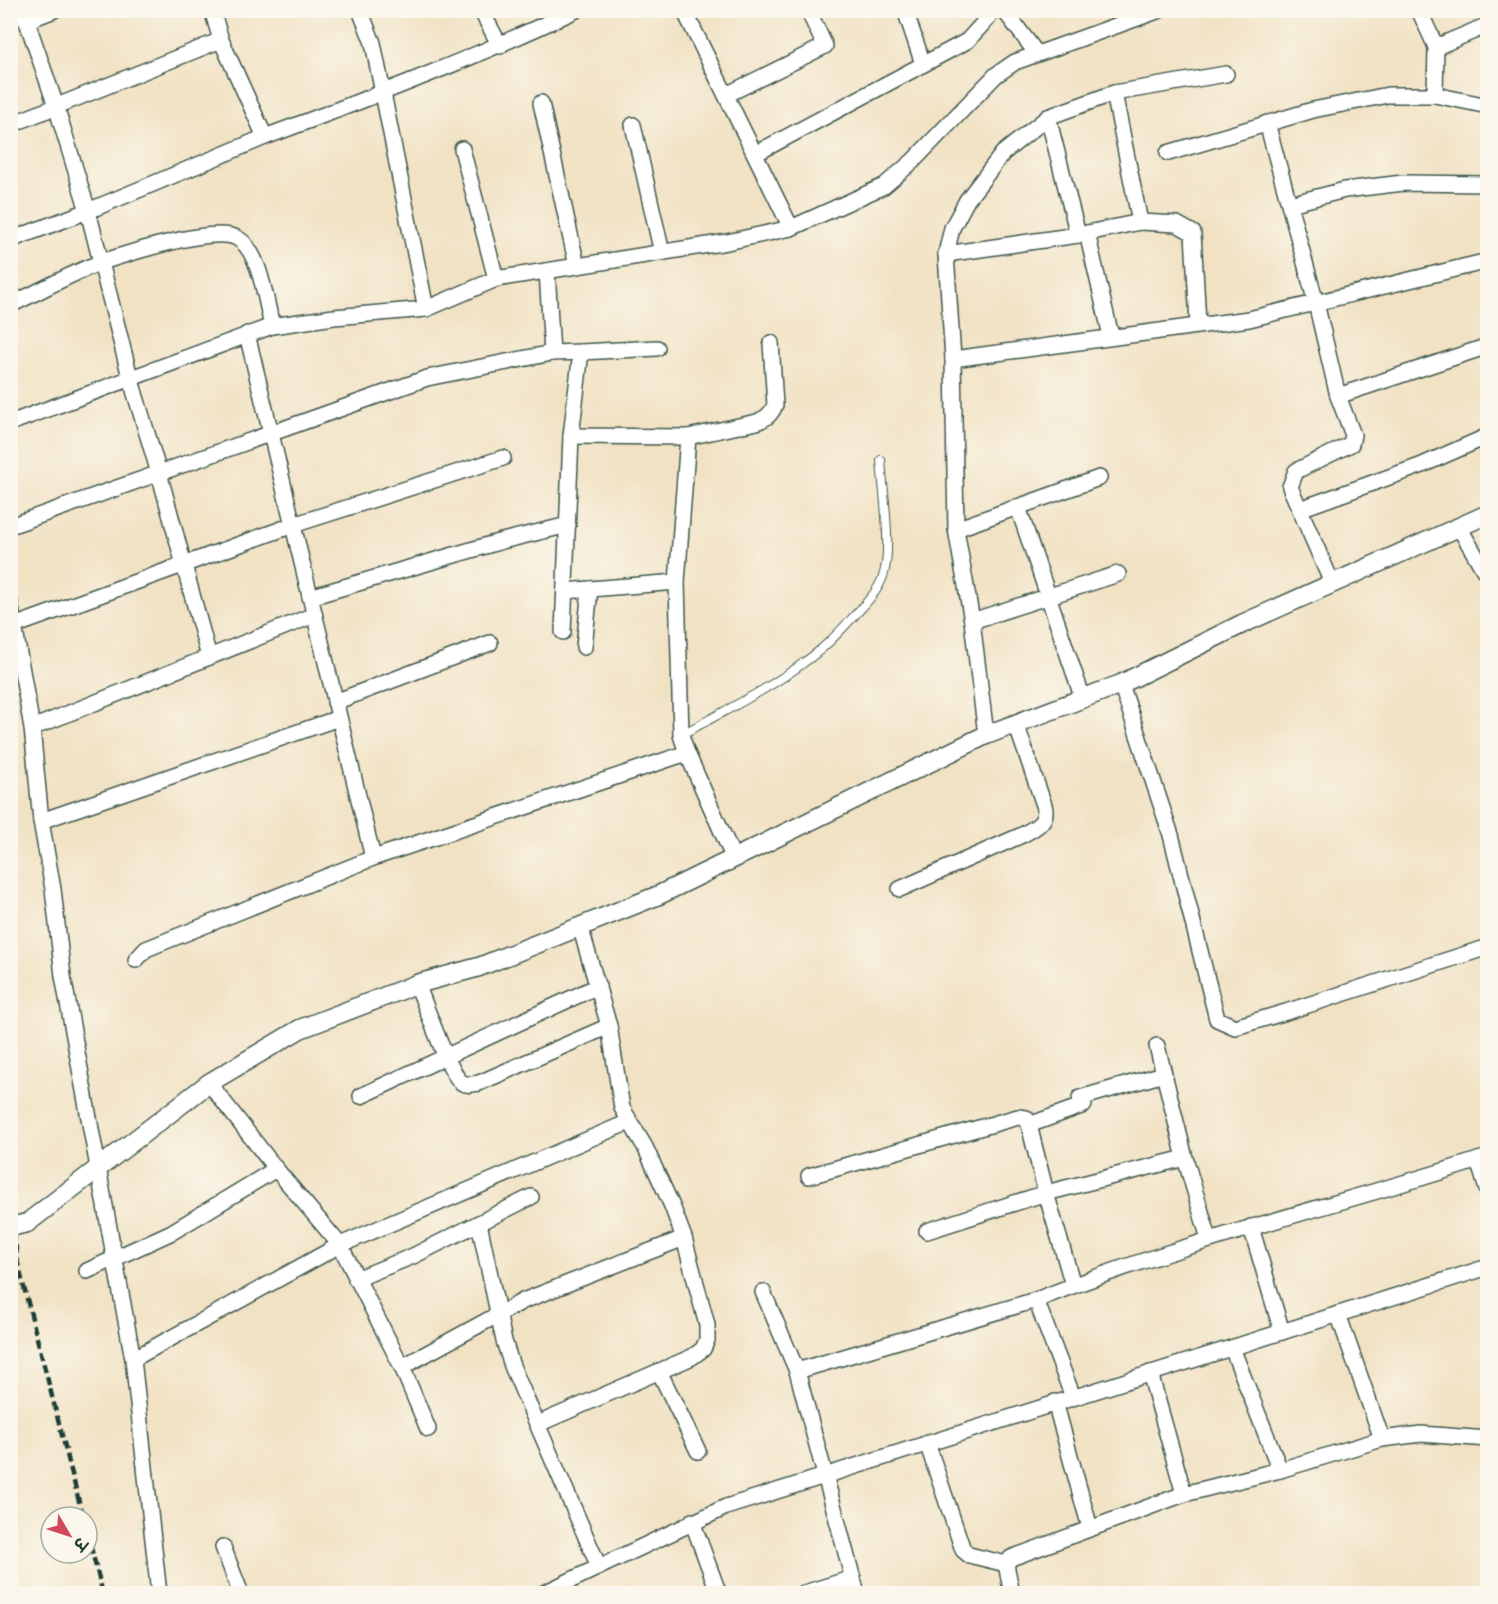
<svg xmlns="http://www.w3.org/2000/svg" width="1498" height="1604" font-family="'Patrick Hand','Playpen Sans Deva',sans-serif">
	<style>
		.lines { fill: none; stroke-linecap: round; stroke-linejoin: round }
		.service-casing { stroke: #3e564a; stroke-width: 10 }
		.minor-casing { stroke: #3e564a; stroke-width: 18 }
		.tertiary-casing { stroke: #3e564a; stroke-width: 21 }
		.service { stroke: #fff; stroke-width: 8 }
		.minor { stroke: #fff; stroke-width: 15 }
		.tertiary { stroke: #fff; stroke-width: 18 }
		.rail { stroke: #1f3d34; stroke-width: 4.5; stroke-dasharray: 9 4.5; stroke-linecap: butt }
		.tertiary-bridge-casing { stroke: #3e564a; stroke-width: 21; stroke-linecap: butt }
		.tertiary-bridge { stroke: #fff; stroke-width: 18 }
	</style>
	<rect width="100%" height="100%" fill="#fbf7ec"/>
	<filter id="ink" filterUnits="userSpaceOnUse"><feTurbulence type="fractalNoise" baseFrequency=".0167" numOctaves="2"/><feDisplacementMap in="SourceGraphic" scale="12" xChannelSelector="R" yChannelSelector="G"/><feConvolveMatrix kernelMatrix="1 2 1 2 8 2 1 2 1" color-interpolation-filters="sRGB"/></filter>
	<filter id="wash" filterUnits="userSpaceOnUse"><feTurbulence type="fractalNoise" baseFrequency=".008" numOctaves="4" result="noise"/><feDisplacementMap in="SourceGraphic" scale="24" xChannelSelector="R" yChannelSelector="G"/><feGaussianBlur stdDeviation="1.35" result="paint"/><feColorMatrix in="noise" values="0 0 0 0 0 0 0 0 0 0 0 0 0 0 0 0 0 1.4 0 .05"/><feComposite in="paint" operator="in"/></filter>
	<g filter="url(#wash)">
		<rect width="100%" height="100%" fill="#f1e2c4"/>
	</g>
	<g filter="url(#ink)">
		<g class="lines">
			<defs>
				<path id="service" d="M681,735C722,712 768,690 806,661C825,648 840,631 856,614C868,601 882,587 885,569C891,541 883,490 881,460"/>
				<g id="minor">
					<polyline points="23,10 56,106 88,211 130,377 159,473 209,657"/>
					<polyline points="360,10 373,43 426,309"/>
					<polyline points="481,10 500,46"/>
					<polyline points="684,10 791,228"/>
					<polyline points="905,10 923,64"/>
					<polyline points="1004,10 1037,54"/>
					<polyline points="1419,10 1436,47 1488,25"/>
					<polyline points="26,21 54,10"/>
					<polyline points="726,95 825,46 808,10"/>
					<polyline points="1435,95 1436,47"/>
					<polyline points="541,103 577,266"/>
					<polyline points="1048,117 1078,235"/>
					<polyline points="1267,123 1316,303 1338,396 1353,435 1351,444 1296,471 1290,487 1332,583"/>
					<polyline points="10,125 221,40"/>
					<polyline points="633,125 662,253"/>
					<path d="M265,137C370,98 474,58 576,10"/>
					<polyline points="462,149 496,279 727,242 791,228 884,186 913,161 996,75 1015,62 1160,10"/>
					<polyline points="1168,153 1313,110 1388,95 1435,95 1488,106"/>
					<polyline points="755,154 967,41 988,18 991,10"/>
					<polyline points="1290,204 1345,190 1403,183 1488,184"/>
					<polyline points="1140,222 1114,93 1226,74"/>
					<polyline points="1087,233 1111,336"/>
					<polyline points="10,240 88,211 265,137 221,40 212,10"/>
					<polyline points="946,254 1078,235 1140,222 1177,224 1193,233 1198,324"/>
					<polyline points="547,271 552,353"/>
					<path d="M10,305C41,291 71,273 102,262C129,253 213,226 237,238C260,250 266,302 272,326"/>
					<polyline points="247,334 373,858"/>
					<polyline points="581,352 657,348"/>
					<polyline points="953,359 946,254 952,228 967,200 1003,153 1048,117 1114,93"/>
					<polyline points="1338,396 1488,346"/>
					<polyline points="10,423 272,326 334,317 426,309 496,279"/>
					<polyline points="571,436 688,437 677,582 681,735 687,753"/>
					<path d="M688,437L757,422C766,418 771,415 775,405L771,343"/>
					<polyline points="1018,507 1083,699"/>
					<polyline points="1300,509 1420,466 1488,436"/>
					<polyline points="10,526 427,378 552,353 581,352 571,436 563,632"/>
					<polyline points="1459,527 1488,577"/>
					<polyline points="956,529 1099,478"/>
					<polyline points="565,591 677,582"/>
					<polyline points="310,597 502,541 568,525"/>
					<polyline points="10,602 32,728 41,821 53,889 63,976 133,1359 159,1594"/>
					<polyline points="972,621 1118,574"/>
					<polyline points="14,626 293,525 503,458"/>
					<polyline points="584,647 590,589"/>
					<polyline points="1121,684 1171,835 1217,1019 1235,1027 1286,1012 1488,947"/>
					<polyline points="335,702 490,643"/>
					<polyline points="32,728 314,615"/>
					<polyline points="986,735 972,621 956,529 953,359 1249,319 1488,261"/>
					<polyline points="41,821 339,718"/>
					<path d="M900,889L1022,835C1035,828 1049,822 1044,805L1016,724"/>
					<polyline points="136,960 146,949 373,858 687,753 734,859"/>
					<path d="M417,984C425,1003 448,1071 461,1082C467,1086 473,1084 479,1083L609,1026"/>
					<polyline points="1157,1046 1185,1158 1209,1239"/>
					<polyline points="209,1083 276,1169 340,1245 402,1367 428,1429"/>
					<polyline points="361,1096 598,986"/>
					<polyline points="1080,1098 1164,1074"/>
					<polyline points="1029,1125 1084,1105"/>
					<polyline points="1478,1160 1488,1193"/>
					<polyline points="809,1176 1018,1117 1026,1118 1029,1125 1046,1193 1073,1285"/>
					<polyline points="479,1223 504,1341 512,1366 599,1567"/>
					<polyline points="1251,1227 1282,1332"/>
					<polyline points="927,1231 1046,1193 1185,1158"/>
					<polyline points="87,1271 172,1232 276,1169"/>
					<polyline points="356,1279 413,1256 531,1197"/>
					<polyline points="763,1292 797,1371 857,1594"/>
					<polyline points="1036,1300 1073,1397"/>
					<polyline points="1338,1314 1382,1439"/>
					<polyline points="1232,1348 1280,1470"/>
					<polyline points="133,1359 340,1245 629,1122"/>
					<polyline points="402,1367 523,1301 684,1238"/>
					<polyline points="659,1371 698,1451"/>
					<path d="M797,1371L1036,1300C1183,1241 1337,1206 1488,1157"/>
					<polyline points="1150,1373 1184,1494"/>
					<polyline points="1055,1402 1090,1528"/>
					<polyline points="538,1424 692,1357 703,1349 707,1340 707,1325 684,1238 672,1206 645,1147 622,1108 609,1026 580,926"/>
					<polyline points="927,1443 963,1550 969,1555 1006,1564"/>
					<polyline points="692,1521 719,1594"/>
					<polyline points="223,1547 241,1594"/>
					<polyline points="542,1594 726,1507 1488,1267"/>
					<polyline points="801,1594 853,1578"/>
					<polyline points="1012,1594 1006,1564 1011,1558 1184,1494 1280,1470 1382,1439 1421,1434 1488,1439"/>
				</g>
				<polyline id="tertiary" points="27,1223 209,1083 300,1029 417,984 479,967 659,895 986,735 1121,684 1242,624 1488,514"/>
			</defs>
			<use href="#service" class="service-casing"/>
			<use href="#minor" class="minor-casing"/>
			<use href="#tertiary" class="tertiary-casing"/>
			<use href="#service" class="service"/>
			<use href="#minor" class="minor"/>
			<use href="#tertiary" class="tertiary"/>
			<g class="rail">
				<polyline points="10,1205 18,1264 83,1517"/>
				<polyline points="87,1532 103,1594"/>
			</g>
			<defs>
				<polyline id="tertiary-bridge" points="10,1227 27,1223"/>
			</defs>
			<use href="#tertiary-bridge" class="tertiary-bridge-casing"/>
			<use href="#tertiary-bridge" class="tertiary-bridge"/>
		</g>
	</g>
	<rect width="1498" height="1604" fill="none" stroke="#fbf7ec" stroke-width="36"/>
	<g transform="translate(69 1535) rotate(129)"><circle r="28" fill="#fbf7ec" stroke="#a3ada2" stroke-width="1.5"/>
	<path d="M0-4.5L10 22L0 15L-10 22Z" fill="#d1495b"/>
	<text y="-9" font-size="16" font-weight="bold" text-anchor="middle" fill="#1f3d34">उ</text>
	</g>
</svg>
